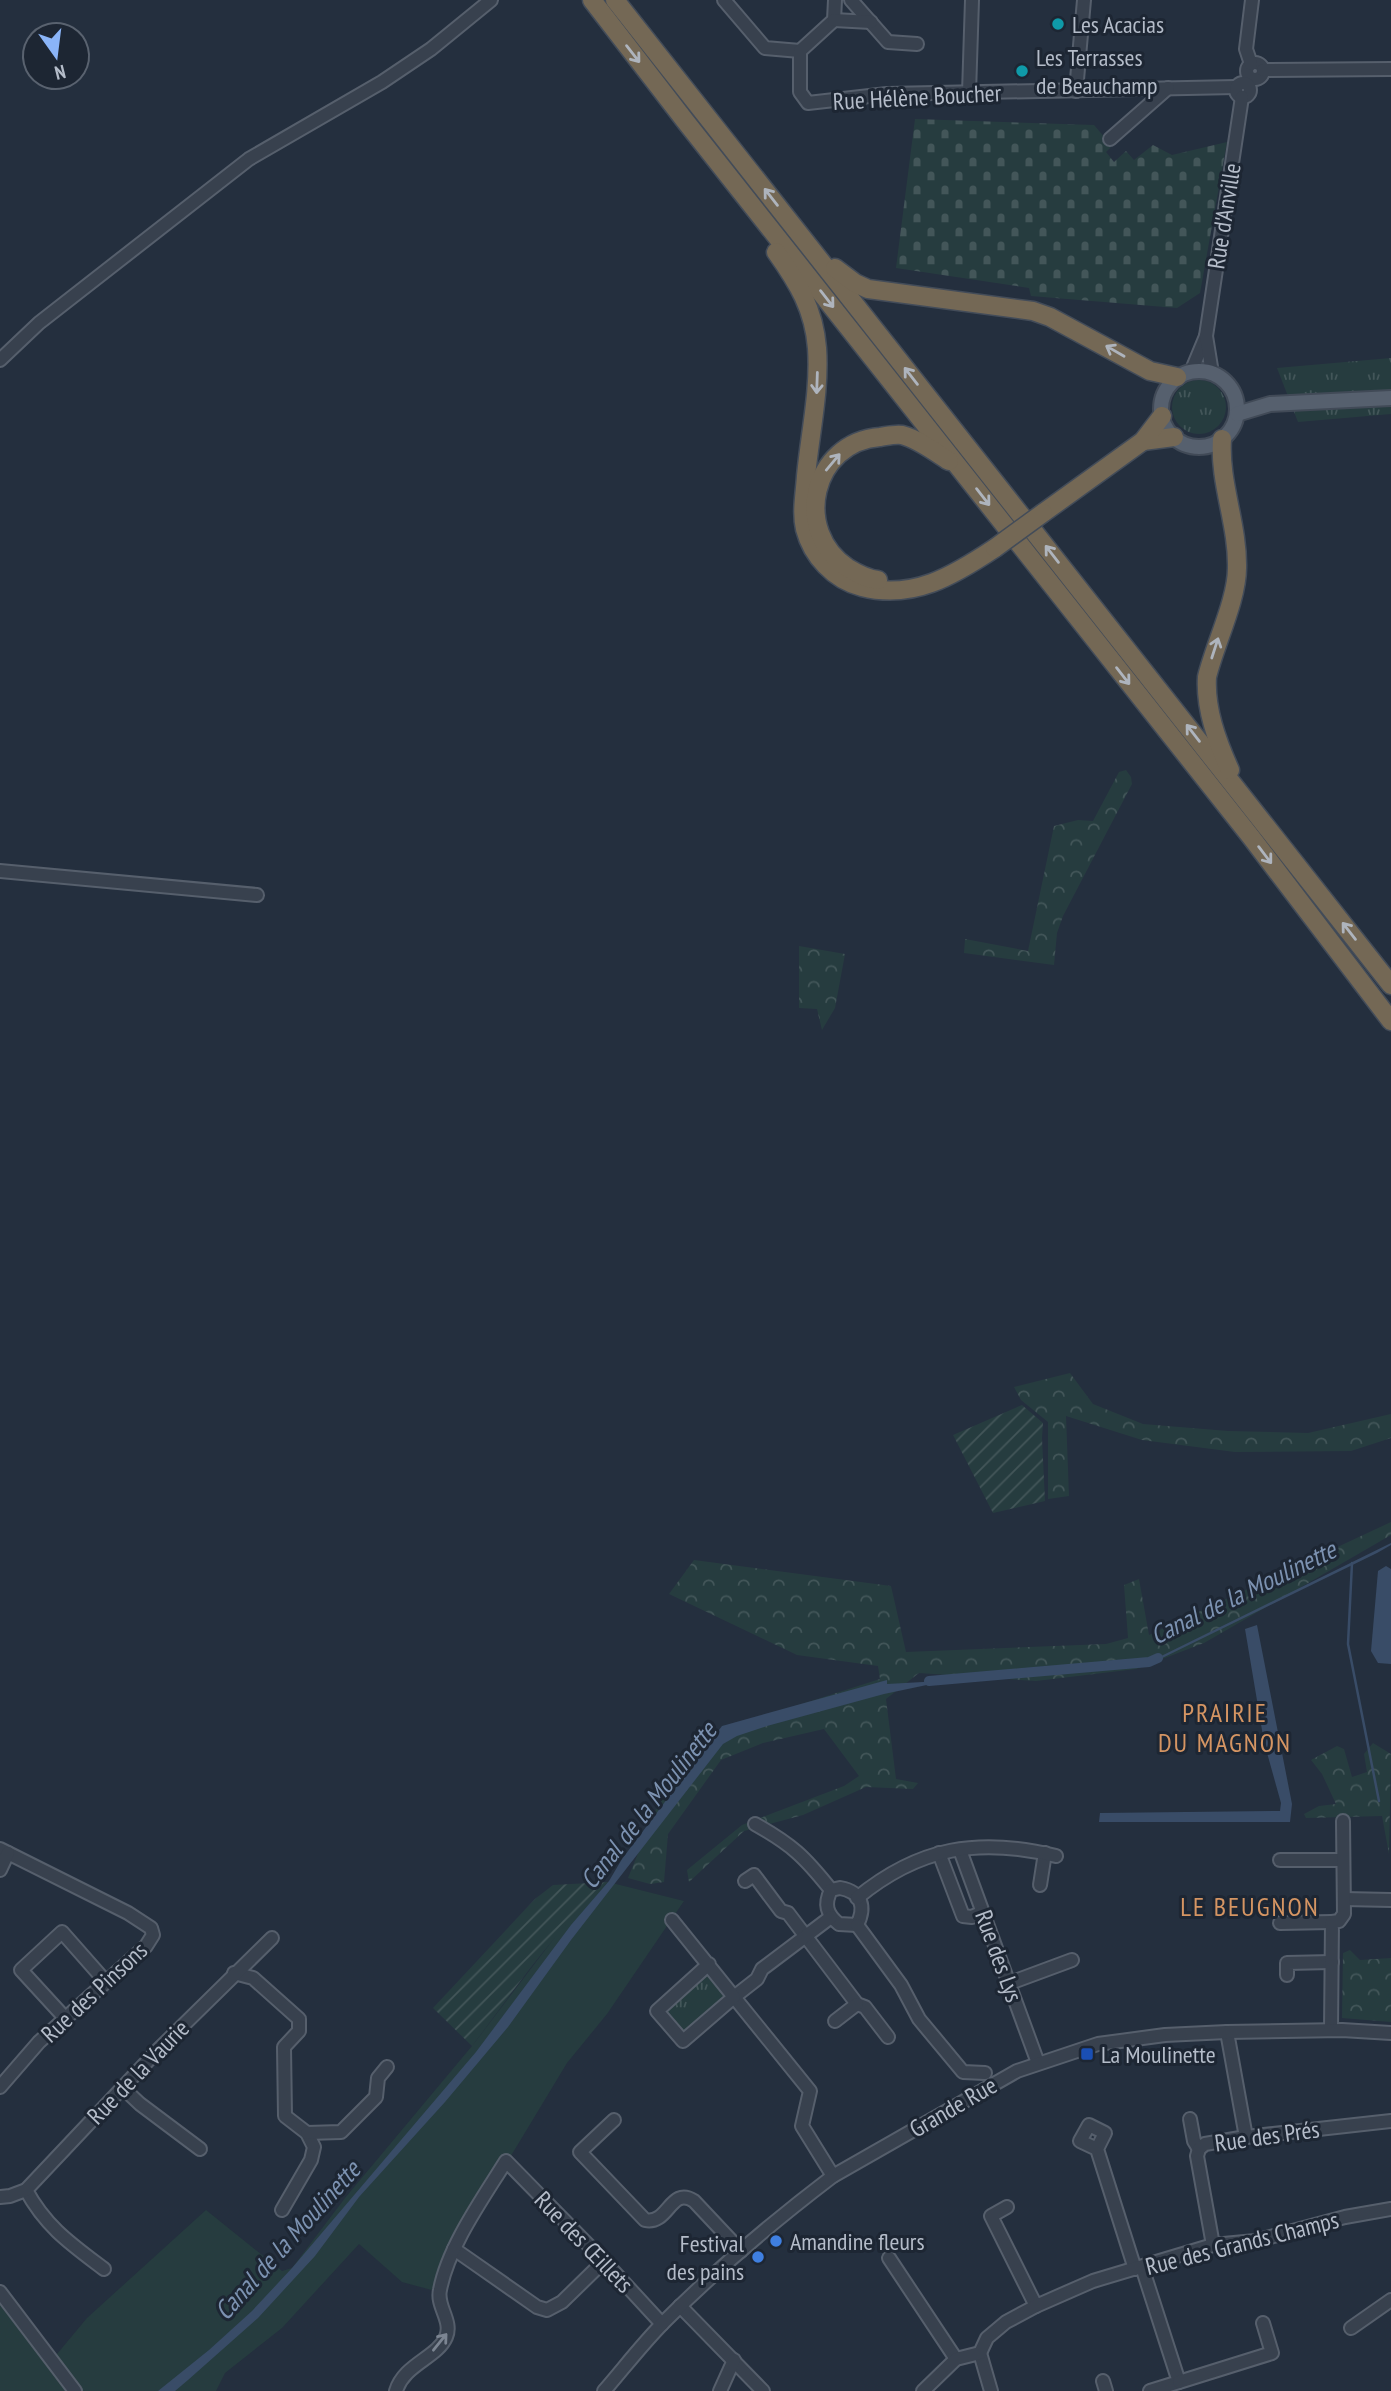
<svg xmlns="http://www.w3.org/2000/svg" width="1391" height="2391" font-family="'PT Sans Narrow',sans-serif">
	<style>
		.grass { fill: url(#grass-tufts) }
		.forest { fill: url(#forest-crowns) }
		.cemetery { fill: url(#cemetery-stones) }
		.park { fill: #263c3f }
		.garden { fill: url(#garden-furrows) }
		.water { fill: #394c67 }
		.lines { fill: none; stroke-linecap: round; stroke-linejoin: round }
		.stream { stroke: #394c67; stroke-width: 2.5 }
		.canal { stroke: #394c67; stroke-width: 10 }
		.minor-casing { stroke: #565f6c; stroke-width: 16 }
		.major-casing { stroke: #414a57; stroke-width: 18 }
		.highway-casing { stroke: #434c59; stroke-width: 21 }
		.minor { stroke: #38414e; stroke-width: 12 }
		.major { stroke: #56606e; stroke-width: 14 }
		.highway { stroke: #746855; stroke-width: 18 }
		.highway-bridge-casing { stroke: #434c59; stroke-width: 21; stroke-linecap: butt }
		.highway-bridge { stroke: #746855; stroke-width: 18 }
		.oneway { stroke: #aeb4bd }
		.oneway2 { stroke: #7c8592 }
		.culture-dot { fill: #0f9aa8; stroke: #1d2633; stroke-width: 2.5 }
		.transit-dot { fill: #1a4fb4; stroke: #1d2633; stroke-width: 2.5 }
		.shop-dot { fill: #3f7fe0; stroke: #1d2633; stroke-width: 2.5 }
		.labels { text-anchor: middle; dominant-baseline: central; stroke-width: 6; stroke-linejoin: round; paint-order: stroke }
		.poi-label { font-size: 24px; fill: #b4bcc9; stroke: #1d2633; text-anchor: start }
		.street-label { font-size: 24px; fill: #b4bcc9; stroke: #1d2633 }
		.water-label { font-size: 26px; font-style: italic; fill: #7c92b1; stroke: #1d2633 }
		.neighbourhood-label { font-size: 26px; letter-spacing: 2px; fill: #d59563; stroke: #1d2633 }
	</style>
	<defs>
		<pattern id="grass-tufts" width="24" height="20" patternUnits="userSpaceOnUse" patternTransform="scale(1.75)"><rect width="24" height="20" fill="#263c3f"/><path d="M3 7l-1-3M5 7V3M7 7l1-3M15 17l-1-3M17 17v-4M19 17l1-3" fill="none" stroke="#435659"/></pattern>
		<pattern id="forest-crowns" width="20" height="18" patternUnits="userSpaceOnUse" patternTransform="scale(1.75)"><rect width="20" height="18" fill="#263c3f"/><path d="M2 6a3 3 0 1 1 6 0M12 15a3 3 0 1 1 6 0" fill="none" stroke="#435659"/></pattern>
		<pattern id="cemetery-stones" width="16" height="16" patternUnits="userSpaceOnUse" patternTransform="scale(1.75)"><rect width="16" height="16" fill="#263c3f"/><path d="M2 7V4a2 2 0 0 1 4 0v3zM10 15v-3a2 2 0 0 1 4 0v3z" fill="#435659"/></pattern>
		<pattern id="garden-furrows" width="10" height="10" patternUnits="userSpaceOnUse" patternTransform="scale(1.75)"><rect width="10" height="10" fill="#263c3f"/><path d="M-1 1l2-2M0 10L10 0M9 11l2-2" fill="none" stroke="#435659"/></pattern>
	</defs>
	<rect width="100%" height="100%" fill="#242f3e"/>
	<g class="grass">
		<polygon points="1391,358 1391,414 1298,422 1277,368"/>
		<circle cx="1199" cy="407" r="27"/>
		<polygon points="709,1964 734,1997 683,2041 657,2011"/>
	</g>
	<g class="forest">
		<polygon points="1126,770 1131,777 1132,784 1063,916 1057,933 1054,965 964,953 965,939 1028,951 1054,826 1078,820 1093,821 1119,772"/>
		<polygon points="799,946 845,954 835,1008 822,1030 817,1009 799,1008"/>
		<polygon points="1070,1373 1093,1404 1143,1424 1228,1431 1308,1433 1391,1414 1391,1438 1351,1451 1235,1452 1142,1440 1066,1416 1069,1496 1048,1499 1048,1422 1021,1400 1014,1387"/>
		<polygon points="1391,1522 1391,1535 1204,1643 1136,1669 1036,1681 919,1673 886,1699 896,1779 918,1783 913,1789 866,1787 803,1815 744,1831 689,1882 687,1870 742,1825 844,1786 859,1776 824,1729 763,1743 721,1760 668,1834 664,1882 650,1884 628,1878 663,1792 702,1736 880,1679 878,1666 797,1655 669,1594 694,1560 891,1586 906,1652 1106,1644 1128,1638 1124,1585 1139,1579 1149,1635"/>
		<polygon points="1373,1743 1391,1754 1389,1854 1382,1816 1306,1818 1304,1814 1319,1806 1336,1804 1322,1774 1311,1760 1337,1746 1344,1749 1352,1777 1367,1772 1364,1754"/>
		<polygon points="1350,1950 1360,1960 1391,1958 1391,2022 1342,2018 1343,1953"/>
	</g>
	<polygon class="cemetery" points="915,119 1094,125 1112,146 1106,152 1114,162 1126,151 1134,160 1153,145 1172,155 1227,142 1200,293 1177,308 1031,296 1029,288 896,268"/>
	<polygon class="park" points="608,1882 684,1901 607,2014 567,2063 454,2250 439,2292 402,2282 359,2244 282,2328 225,2373 216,2391 0,2391 0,2292 52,2360 87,2318 206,2210 282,2271 292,2268 345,2198 472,2046 558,1933 584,1904"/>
	<g class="garden">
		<polygon points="1022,1405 1043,1423 1042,1438 1045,1501 993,1513 953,1435"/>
		<path d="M608,1882C555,1930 515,1989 472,2046L433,2008L535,1899L553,1885Z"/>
	</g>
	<g class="water">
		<polygon points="1391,1543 1391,1545 1377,1553 1150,1664 941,1682 884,1694 767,1726 737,1736 723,1744 571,1940 508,2027 445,2102 359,2197 315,2256 258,2318 188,2380 175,2391 158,2391 209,2350 252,2311 292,2268 476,2052 571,1925 609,1881 622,1859 722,1726 887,1680 887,1684 923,1682 1149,1662"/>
		<polygon points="1386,1566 1391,1569 1391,1664 1378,1663 1371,1651 1378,1571"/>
		<polygon points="1257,1625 1292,1804 1290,1822 1099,1822 1100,1813 1280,1811 1281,1803 1264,1742 1245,1629"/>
	</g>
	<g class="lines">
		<polyline class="stream" points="1352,1563 1348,1644 1379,1801"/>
		<polyline class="canal" points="929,1681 1149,1662 1158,1658"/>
		<defs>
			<g id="minor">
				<polyline points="724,0 765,48 800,51"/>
				<polyline points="835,0 834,20 800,51 800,92 808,103 887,94 1236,87"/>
				<polyline points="851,0 888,42 917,44"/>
				<polyline points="834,20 871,22"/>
				<circle cx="1255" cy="71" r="8"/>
				<polyline points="1251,64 1246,49 1252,0"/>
				<polyline points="1263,70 1391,69"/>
				<circle cx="1243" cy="90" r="7"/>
				<polyline points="1076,91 1084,0"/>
				<polyline points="969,93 972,0"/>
				<polyline points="1110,139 1168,88"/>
				<polyline points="0,360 39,323 249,159 382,82 431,49 491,0"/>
				<polyline points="1191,372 1206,336"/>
				<polyline points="1212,373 1206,336 1242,97"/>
				<polyline points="0,871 257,895"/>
				<path d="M755,1824C792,1845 804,1856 831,1890"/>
				<polyline points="0,1849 128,1913 151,1928 153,1935 146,1946 39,2042 0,2087"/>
				<polyline points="960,1850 1038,2063"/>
				<polyline points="939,1853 963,1916 972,1917 983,1912"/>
				<polyline points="1280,1860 1343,1860"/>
				<polyline points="0,1870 8,1853"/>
				<polyline points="745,1881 754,1875 781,1911 788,1913 857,2004 865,2007 888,2037"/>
				<polyline points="1040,1885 1045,1853"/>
				<path d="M840,1888C862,1892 866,1907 857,1925L839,1924C826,1914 824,1904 831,1890Z"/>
				<path d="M857,1898C919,1847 979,1837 1056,1856"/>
				<polyline points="1344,1899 1391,1900"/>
				<polyline points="831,1917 762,1969 757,1979 734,1997 810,2091 802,2126 833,2176"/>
				<polyline points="672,1920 734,1997 683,2041 657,2011 709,1964"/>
				<polyline points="1280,1923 1332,1922"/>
				<polyline points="857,1925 901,1985 919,2019 963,2072 985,2073"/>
				<polyline points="234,1973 253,1978 299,2019 299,2031 284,2047 285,2116 307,2133 314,2147 311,2160 282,2210"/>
				<polyline points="1287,1975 1287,1963 1332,1962"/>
				<polyline points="1010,1983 1072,1960"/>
				<polyline points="65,2018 21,1970 62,1932 106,1982"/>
				<polyline points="835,2021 857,2004"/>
				<polyline points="1331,2030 1332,1922 1339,1921 1344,1914 1343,1821"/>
				<polyline points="1227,2032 1246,2137"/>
				<polyline points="123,2088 140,2104 200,2149"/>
				<polyline points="1190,2119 1194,2141 1199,2149"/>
				<path d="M614,2120L580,2152L645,2220C669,2225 670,2186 694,2201L741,2251"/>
				<polyline points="307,2133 341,2132 376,2097 378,2078 387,2067"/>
				<polyline points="1097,2149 1080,2141 1089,2125 1105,2133 1097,2149 1135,2269"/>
				<path d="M26,2190C46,2227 71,2244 104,2269"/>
				<polyline points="0,2197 10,2196 26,2190 159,2049 272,1938"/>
				<polyline points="1007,2207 991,2216 1036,2306"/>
				<polyline points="1213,2245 1197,2156 1199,2149 1205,2144 1246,2137 1391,2121"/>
				<polyline points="454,2249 537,2307 547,2310 562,2302 604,2261"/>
				<polyline points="889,2258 956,2359"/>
				<polyline points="1142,2267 1179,2382 1150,2391"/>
				<polyline points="0,2292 75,2391"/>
				<polyline points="680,2306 763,2391"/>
				<polyline points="1351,2328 1391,2300"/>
				<polyline points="980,2353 991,2391"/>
				<polyline points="1103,2381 1106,2391"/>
				<polyline points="1179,2382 1272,2353 1263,2323"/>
				<path d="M396,2391C404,2364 437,2358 446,2337C453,2321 436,2306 440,2290C448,2247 483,2198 506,2161L604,2261L662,2324"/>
				<path d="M604,2391C624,2368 643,2343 665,2321C717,2269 774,2221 833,2176L1017,2071L1098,2044L1165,2035L1227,2032L1342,2030L1391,2033"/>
				<polyline points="720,2391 734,2360"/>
				<polyline points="923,2391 956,2359 980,2353 987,2338 1006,2322 1036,2306 1093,2281 1213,2245 1255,2241 1345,2217 1391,2209"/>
			</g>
			<g id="major">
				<circle cx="1199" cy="409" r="38"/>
				<polyline points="1237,414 1270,404 1391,398"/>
			</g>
			<g id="highway">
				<polyline points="592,0 686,122 1251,837 1391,1021"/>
				<polyline points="615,0 1391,985"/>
				<path d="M776,252C798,283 814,309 817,348C820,391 810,433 806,476C805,493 801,512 805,529C812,556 834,580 862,587C913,600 953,576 995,548"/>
				<polyline points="835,268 855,283 868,289 1033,311 1050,317 1150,371 1177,377"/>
				<path d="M1222,439C1219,483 1238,524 1237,568C1237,600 1215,644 1207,677C1205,709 1217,741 1230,770"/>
				<polyline points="1143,441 1174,437"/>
				<polyline points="1043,513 1143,441 1162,416"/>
				<path d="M878,580C867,579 858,574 848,568C792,531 812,442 880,437C887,436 895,434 902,435C918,439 935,452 949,461"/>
			</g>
		</defs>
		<use href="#minor" class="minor-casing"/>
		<use href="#major" class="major-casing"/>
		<use href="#highway" class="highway-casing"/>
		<use href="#minor" class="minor"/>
		<use href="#major" class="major"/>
		<use href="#highway" class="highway"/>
		<defs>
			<polyline id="highway-bridge" points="995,548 1043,513"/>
		</defs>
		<use href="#highway-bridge" class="highway-bridge-casing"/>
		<use href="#highway-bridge" class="highway-bridge"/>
	</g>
	<defs><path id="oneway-shaft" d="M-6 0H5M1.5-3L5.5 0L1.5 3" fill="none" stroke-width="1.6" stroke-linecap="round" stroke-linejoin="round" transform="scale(1.75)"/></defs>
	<g class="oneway">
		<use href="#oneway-shaft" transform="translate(633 54) rotate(52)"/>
		<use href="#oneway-shaft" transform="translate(771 197) rotate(-128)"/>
		<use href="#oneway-shaft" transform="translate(827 299) rotate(52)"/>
		<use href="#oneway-shaft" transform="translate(1115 351) rotate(-150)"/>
		<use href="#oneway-shaft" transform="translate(911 376) rotate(-128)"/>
		<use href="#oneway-shaft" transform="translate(817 383) rotate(92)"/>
		<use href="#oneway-shaft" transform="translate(833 462) rotate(-50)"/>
		<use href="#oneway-shaft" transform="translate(983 497) rotate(52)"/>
		<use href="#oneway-shaft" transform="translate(1052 554) rotate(-128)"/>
		<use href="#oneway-shaft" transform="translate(1215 648) rotate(-72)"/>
		<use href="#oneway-shaft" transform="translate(1123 676) rotate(52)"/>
		<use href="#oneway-shaft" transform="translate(1193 733) rotate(-128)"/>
		<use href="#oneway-shaft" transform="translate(1265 855) rotate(53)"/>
		<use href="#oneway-shaft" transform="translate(1349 931) rotate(-128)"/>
	</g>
	<use class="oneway2" href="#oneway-shaft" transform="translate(440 2342) rotate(-51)"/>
	<g class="culture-dot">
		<circle cx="1058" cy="24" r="7"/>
		<circle cx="1022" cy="71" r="7"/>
	</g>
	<rect class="transit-dot" x="1080" y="2047" width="14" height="14" rx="3.5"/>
	<g class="shop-dot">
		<circle cx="776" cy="2241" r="7"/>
		<circle cx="758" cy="2257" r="7"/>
	</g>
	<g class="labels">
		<g class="poi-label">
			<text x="1072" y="24">Les Acacias</text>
			<text x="1036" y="57">Les Terrasses<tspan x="1036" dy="28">de Beauchamp</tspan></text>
			<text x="1101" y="2054">La Moulinette</text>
			<text x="790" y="2241">Amandine fleurs</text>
			<text x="744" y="2243" text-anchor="end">Festival<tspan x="744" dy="28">des pains</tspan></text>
		</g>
		<g class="street-label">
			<text transform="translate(917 97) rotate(-3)">Rue Hélène Boucher</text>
			<text transform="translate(1224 216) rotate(-81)">Rue d'Anville</text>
			<text transform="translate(999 1956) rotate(70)">Rue des Lys</text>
			<text transform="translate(94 1992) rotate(-43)">Rue des Pinsons</text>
			<text transform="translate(138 2072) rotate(-46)">Rue de la Vaurie</text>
			<text transform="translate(953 2107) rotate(-30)">Grande Rue</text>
			<text transform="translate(1267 2136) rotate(-8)">Rue des Prés</text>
			<text transform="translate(584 2242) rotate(46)">Rue des Œillets</text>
			<text transform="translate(1242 2243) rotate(-14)">Rue des Grands Champs</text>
		</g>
		<g class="water-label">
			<text transform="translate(1243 1592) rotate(-26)">Canal de la Moulinette</text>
			<text transform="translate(648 1805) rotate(-52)">Canal de la Moulinette</text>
			<text transform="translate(287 2240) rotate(-48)">Canal de la Moulinette</text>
		</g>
		<g class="neighbourhood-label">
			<text x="1225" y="1712">PRAIRIE<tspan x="1225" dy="30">DU MAGNON</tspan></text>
			<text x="1250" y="1906">LE BEUGNON</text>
		</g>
	</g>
	<g transform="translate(56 56) rotate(166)"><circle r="33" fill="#1d2633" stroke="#59626f" stroke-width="2"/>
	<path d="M0-5L12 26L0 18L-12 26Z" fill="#8ab4f8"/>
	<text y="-10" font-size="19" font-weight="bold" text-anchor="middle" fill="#b4bcc9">N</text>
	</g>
</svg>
